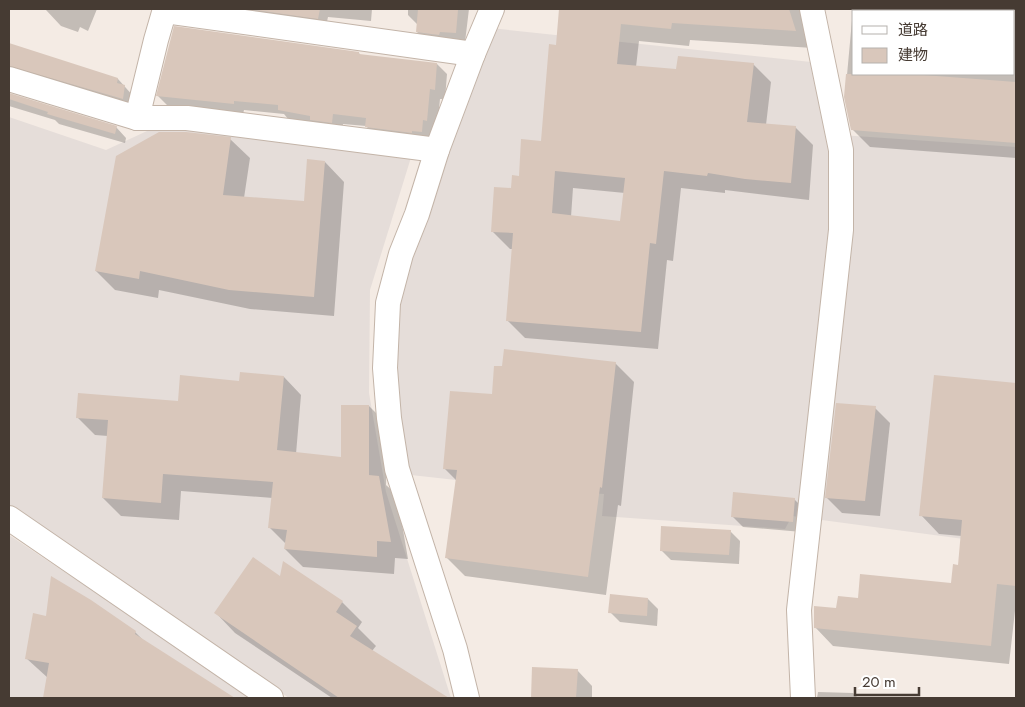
<svg xmlns="http://www.w3.org/2000/svg" width="1025" height="707" font-family="Jost,'Noto Sans JP',sans-serif">
	<style>
		.industrial { fill: #e5ddd9 }
		.shadow { fill: #0003; fill-rule: evenodd }
		.building { fill: #d9c7bb; fill-rule: evenodd }
		.lines { fill: none; stroke-linecap: round; stroke-linejoin: round }
		.minor-casing { stroke: #c3b4a8; stroke-width: 26 }
		.minor { stroke: #fff; stroke-width: 24 }
	</style>
	<rect width="100%" height="100%" fill="#f4ebe4"/>
	<g class="industrial">
		<polygon points="490,28 811,62 826,134 1016,147 1016,546 792,516 785,529 602,516 604,494 536,489 402,474 393,370 403,283"/>
		<polygon points="9,117 106,150 173,119 413,151 370,290 369,393 386,492 451,698 289,698 9,507"/>
		<polygon points="9,535 254,698 9,698"/>
	</g>
	<g class="shadow">
		<polygon points="47,9 97,9 88,31 80,27 78,32 61,26 46,10"/>
		<polygon points="202,9 372,9 371,21 328,17 326,26"/>
		<polygon points="408,9 469,9 465,42 427,42 417,32 418,25 408,15"/>
		<path d="M560,9H801L813,48L690,40L689,46L639,41L636,67L677,71L753,64L771,82L766,125L795,127L813,145L809,200L725,190V193L681,188L673,261L667,260L658,349L525,338L507,320L513,249H510L492,231L512,190L542,142L557,46ZM573,188L625,193L622,222L571,217Z"/>
		<path d="M853,9H1016V158L870,147L852,129L845,97ZM854,11H1014V74H854Z"/>
		<polygon points="9,44 118,79 134,97 133,109 9,80"/>
		<polygon points="359,53 361,56 437,64 447,74 445,99 440,99 437,130 431,141 376,136 366,126 343,124 342,132 289,120 284,114 244,110 243,114 168,106 158,96"/>
		<polygon points="9,95 116,127 126,138 125,143 59,124 55,120 9,106"/>
		<polygon points="230,139 250,158 244,198 305,202 325,162 344,182 334,316 250,309 159,290 158,298 115,290 96,271"/>
		<polygon points="615,363 634,382 621,506 618,505 606,595 465,576 446,557 457,481 445,469"/>
		<polygon points="935,376 1016,384 1016,602 1009,664 833,646 815,627 837,610 859,599 953,585 959,566 962,536 939,534 921,515"/>
		<polygon points="284,377 301,395 296,454 342,458 369,406 387,424 386,485 397,495 408,559 395,558 394,574 303,567 285,549 286,544 270,528 273,498 181,491 179,520 121,516 103,498 108,436 95,435 77,417 179,402 240,382"/>
		<polygon points="875,408 890,423 880,516 842,513 827,498"/>
		<polygon points="794,499 804,509 802,532 743,527 732,516"/>
		<polygon points="730,531 740,541 739,564 671,560 661,550"/>
		<polygon points="284,563 342,602 362,622 358,628 376,646 372,651 447,698 332,698 235,633 216,613 281,578"/>
		<polygon points="648,599 658,609 657,626 620,622 610,612"/>
		<polygon points="135,632 143,640 223,692 229,698 44,698 48,678 26,658"/>
		<polygon points="534,669 577,670 592,686 592,698 532,698"/>
		<polygon points="818,692 853,693 858,698 817,698"/>
	</g>
	<g class="building">
		<polygon points="248,9 320,9 318,19"/>
		<polygon points="418,9 458,10 456,33 440,32 439,35 416,32"/>
		<path d="M559,9H789L796,31L672,23L671,29L621,24L617,64L676,69L678,56L754,63L747,122L796,126L791,183L745,179L708,173L707,176L664,171L656,244L650,243L641,332L506,321L513,233L491,232L494,187L511,188L512,175L519,176L521,139L541,141L549,44L556,45ZM555,171L625,178L620,221L552,213Z"/>
		<polygon points="174,26 359,52 359,54 437,63 435,90 430,89 427,121 423,120 422,132 412,131 412,133 365,127 366,118 333,114 332,123 310,120 310,116 278,110 278,105 234,101 234,104 156,96"/>
		<polygon points="9,43 118,78 117,83 125,85 123,99 9,66"/>
		<polygon points="846,74 910,74 1016,82 1016,143 851,130 844,97"/>
		<polygon points="9,93 117,126 115,134 47,114 48,112 9,99"/>
		<polygon points="159,132 186,132 231,137 223,195 304,201 307,159 325,161 314,297 229,290 140,271 139,279 95,271 116,156"/>
		<polygon points="504,349 616,362 602,488 600,487 588,577 445,558 457,470 443,469 450,391 492,394 494,366 502,366"/>
		<polygon points="240,372 284,376 277,450 341,457 341,405 369,405 369,475 379,476 391,542 377,541 377,557 284,549 287,530 268,528 273,482 163,474 161,503 102,498 108,420 76,418 78,393 178,401 180,375 239,381"/>
		<polygon points="934,375 1016,383 1016,586 997,584 991,646 814,628 814,606 836,608 838,596 858,598 860,574 951,583 953,564 958,565 962,520 919,516"/>
		<polygon points="836,403 876,406 865,501 825,498"/>
		<polygon points="733,492 795,498 793,522 731,517"/>
		<polygon points="661,526 731,530 729,555 660,551"/>
		<polygon points="253,557 280,576 283,561 343,601 336,612 357,626 350,636 449,698 339,698 214,613"/>
		<polygon points="51,576 91,600 136,631 135,634 235,698 43,698 49,663 25,659 33,613 46,616"/>
		<polygon points="610,594 648,598 647,616 608,613"/>
		<polygon points="532,667 578,669 576,698 531,698"/>
	</g>
	<g class="lines">
		<defs>
			<g id="minor">
				<polyline points="165,11 473,54"/>
				<polyline points="9,79 137,118 187,118 437,150"/>
				<polyline points="137,118 156,40 165,9"/>
				<polyline points="9,518 271,698"/>
				<polyline points="467,698 455,649 397,469 389,418 385,368 388,303 401,254 417,214 437,150 473,54 492,9"/>
				<polyline points="803,698 799,610 841,230 841,150 812,9"/>
			</g>
		</defs>
		<use href="#minor" class="minor-casing"/>
		<use href="#minor" class="minor"/>
	</g>
	<rect width="1025" height="707" fill="none" stroke="#463b33" stroke-width="20"/>
	<rect x="852" y="10" width="162" height="65" fill="#ffffff" stroke="#b5b1ad"/>
	<rect x="862" y="26" width="25" height="8" fill="#ffffff" stroke="#b5b1ad"/>
	<text x="898" y="35" font-size="15" fill="#463b33">道路</text>
	<rect x="862" y="48" width="25" height="15" fill="#d9c7bb" stroke="#b5b1ad"/>
	<text x="898" y="60" font-size="15" fill="#463b33">建物</text>
	<path d="M855 687v8h64v-8" fill="none" stroke="#463b33" stroke-width="2.5"/>
	<text x="862" y="687" font-size="15" fill="#463b33" stroke="#ffffff" stroke-width="4" paint-order="stroke">20 m</text>
</svg>
